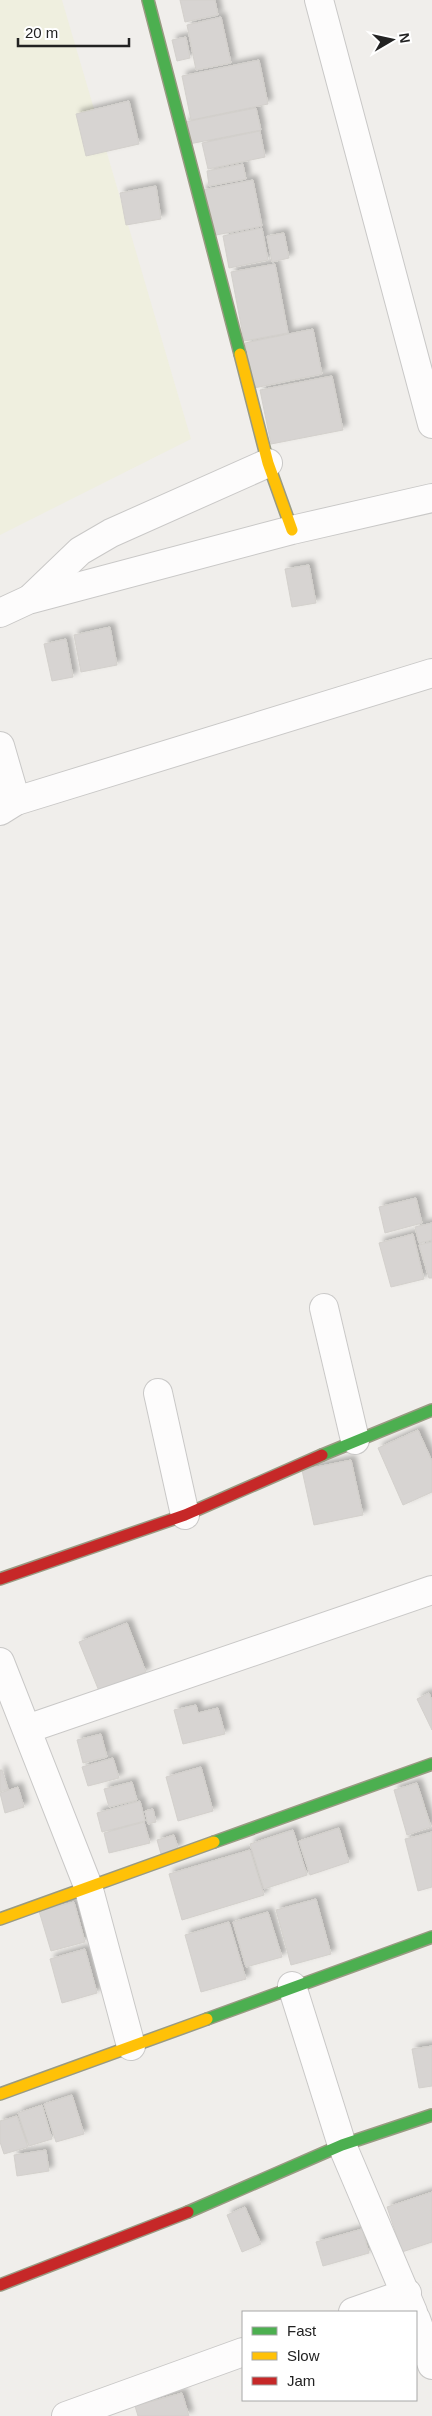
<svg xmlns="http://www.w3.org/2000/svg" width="432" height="2416" font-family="Helvetica,sans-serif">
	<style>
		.farmland { fill: #efefdf }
		.building { fill: #d7d4d2; stroke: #d3d0cc; filter: url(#shadow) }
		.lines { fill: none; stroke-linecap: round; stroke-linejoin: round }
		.street-casing { stroke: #c9c8c7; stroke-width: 30 }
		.fast-casing { stroke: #999a82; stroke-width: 14 }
		.slow-casing { stroke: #999a82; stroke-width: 14 }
		.jam-casing { stroke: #999a82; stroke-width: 14 }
		.street { stroke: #fdfcfc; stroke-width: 28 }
		.fast { stroke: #4caf50; stroke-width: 11 }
		.slow { stroke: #ffc107; stroke-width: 11 }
		.jam { stroke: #c62828; stroke-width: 11 }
	</style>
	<defs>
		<filter id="shadow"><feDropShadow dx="4.5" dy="-4.5" stdDeviation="2.5" flood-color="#0004"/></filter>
	</defs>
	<rect width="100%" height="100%" fill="#f0eeeb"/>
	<polygon class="farmland" points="0,0 62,0 191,439 0,535"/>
	<g class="building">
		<polygon points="180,0 215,0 218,15 185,22"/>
		<polygon points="221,17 231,63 196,70 187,25"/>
		<polygon points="186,37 190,58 177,61 172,40"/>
		<polygon points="259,60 268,104 191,120 182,76"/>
		<polygon points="129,101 139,144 86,156 76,114"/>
		<polygon points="256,108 261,130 189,144 185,122"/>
		<polygon points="260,131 265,157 208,169 202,143"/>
		<polygon points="243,164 246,179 209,186 207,171"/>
		<polygon points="253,180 262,226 211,236 202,190"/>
		<polygon points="156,186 161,219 126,225 120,193"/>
		<polygon points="262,228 268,260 229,268 223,236"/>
		<polygon points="284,233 289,258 272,262 267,236"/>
		<polygon points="275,264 288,333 244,341 231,272"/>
		<polygon points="313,329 322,374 254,388 245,343"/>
		<polygon points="332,376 343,430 271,444 260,390"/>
		<polygon points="309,565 316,603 292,607 285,569"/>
		<polygon points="110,627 117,665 81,672 74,635"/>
		<polygon points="66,639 73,677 52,681 44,644"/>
		<polygon points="416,1198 422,1223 385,1233 379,1207"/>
		<polygon points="432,1223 432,1240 419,1243 415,1227"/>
		<polygon points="413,1234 424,1279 391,1287 379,1243"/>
		<polygon points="432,1242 432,1278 429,1278 419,1245"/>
		<polygon points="418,1430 432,1461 432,1492 403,1505 378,1448"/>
		<polygon points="351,1460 363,1515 314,1525 302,1470"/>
		<polygon points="127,1623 146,1672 99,1691 79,1642"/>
		<polygon points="429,1693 432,1700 432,1730 417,1699"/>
		<polygon points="196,1705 198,1713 218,1708 225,1734 183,1744 174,1710"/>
		<polygon points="101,1734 107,1757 83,1763 77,1740"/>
		<polygon points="113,1758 119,1778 88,1786 82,1767"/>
		<polygon points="201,1767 213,1811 178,1821 166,1777"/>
		<polygon points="0,1770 2,1770 8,1789 0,1792"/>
		<polygon points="132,1782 137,1800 109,1807 104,1789"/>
		<polygon points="417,1783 431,1827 407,1835 394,1790"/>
		<polygon points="18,1787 24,1807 5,1813 0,1793"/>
		<polygon points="140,1801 145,1821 102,1832 97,1813"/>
		<polygon points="153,1809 156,1822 148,1824 145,1811"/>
		<polygon points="144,1822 150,1843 109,1853 104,1833"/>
		<polygon points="339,1828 349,1862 310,1875 299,1841"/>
		<polygon points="293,1830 307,1875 264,1889 250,1844"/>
		<polygon points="432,1832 432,1887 418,1891 405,1839"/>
		<polygon points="174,1835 178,1848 161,1854 157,1840"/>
		<polygon points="250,1850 264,1895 182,1920 169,1874"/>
		<polygon points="316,1899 331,1954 291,1965 276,1910"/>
		<polygon points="74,1902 85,1942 51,1951 39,1911"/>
		<polygon points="268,1912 282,1957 246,1967 233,1922"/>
		<polygon points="229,1922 246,1979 201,1992 185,1935"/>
		<polygon points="85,1949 97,1993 62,2003 50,1959"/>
		<polygon points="432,2046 432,2086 419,2088 412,2049"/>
		<polygon points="72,2095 84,2134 56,2142 44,2104"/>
		<polygon points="42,2105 52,2139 29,2146 18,2113"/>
		<polygon points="17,2116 28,2147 4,2154 0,2142 0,2121"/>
		<polygon points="46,2150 49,2171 17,2176 14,2155"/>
		<polygon points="432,2192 432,2242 402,2252 387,2207"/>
		<polygon points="245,2207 261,2244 242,2252 227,2215"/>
		<polygon points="362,2229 369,2253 323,2266 316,2242"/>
		<polygon points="182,2393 189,2416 138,2416 135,2406"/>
	</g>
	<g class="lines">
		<defs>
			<g id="street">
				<polyline points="319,0 432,424"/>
				<polyline points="31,598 80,551 111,533 268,463"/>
				<polyline points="0,613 28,600 292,530 432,498"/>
				<polyline points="0,746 16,801"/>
				<polyline points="0,811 16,801 432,673"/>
				<polyline points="324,1308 355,1440"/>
				<polyline points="158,1393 185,1515"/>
				<polyline points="0,1662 88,1886 131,2046"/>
				<polyline points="27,1729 432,1590"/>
				<polyline points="292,1986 342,2145 413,2312"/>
				<polyline points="353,2312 407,2293"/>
				<polyline points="416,2319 432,2365"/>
				<polyline points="66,2416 243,2352"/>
			</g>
			<g id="fast">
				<polyline points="148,0 240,354"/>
				<polyline points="322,1455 432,1410"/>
				<polyline points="214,1842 432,1764"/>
				<polyline points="207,2019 432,1937"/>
				<polyline points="188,2212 342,2145 432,2115"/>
			</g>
			<g id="slow">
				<polyline points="240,354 268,463 292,530"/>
				<polyline points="0,1919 214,1842"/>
				<polyline points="0,2094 207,2019"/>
			</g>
			<g id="jam">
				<polyline points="0,1579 185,1515 322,1455"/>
				<polyline points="0,2285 188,2212"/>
			</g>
		</defs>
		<use href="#street" class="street-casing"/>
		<use href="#fast" class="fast-casing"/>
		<use href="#slow" class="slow-casing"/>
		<use href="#jam" class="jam-casing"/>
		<use href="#street" class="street"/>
		<use href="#fast" class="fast"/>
		<use href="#slow" class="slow"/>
		<use href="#jam" class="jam"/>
	</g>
	<rect x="242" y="2311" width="175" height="90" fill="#ffffff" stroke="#a7a7a7"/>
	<rect x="252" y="2327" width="25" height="8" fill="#4caf50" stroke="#a7a7a7"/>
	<text x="287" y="2336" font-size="15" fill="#222222">Fast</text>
	<rect x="252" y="2352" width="25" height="8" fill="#ffc107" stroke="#a7a7a7"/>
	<text x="287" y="2361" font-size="15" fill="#222222">Slow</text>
	<rect x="252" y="2377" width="25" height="8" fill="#c62828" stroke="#a7a7a7"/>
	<text x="287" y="2386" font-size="15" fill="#222222">Jam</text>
	<g transform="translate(392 40) rotate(81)" stroke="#ffffff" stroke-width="4" paint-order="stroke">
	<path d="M0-4L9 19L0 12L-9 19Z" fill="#222222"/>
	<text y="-8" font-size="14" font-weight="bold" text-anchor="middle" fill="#222222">N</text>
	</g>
	<path d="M18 38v8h111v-8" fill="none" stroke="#222222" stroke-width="2.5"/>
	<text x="25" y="38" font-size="15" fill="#222222" stroke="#ffffff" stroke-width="4" paint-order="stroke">20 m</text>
</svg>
